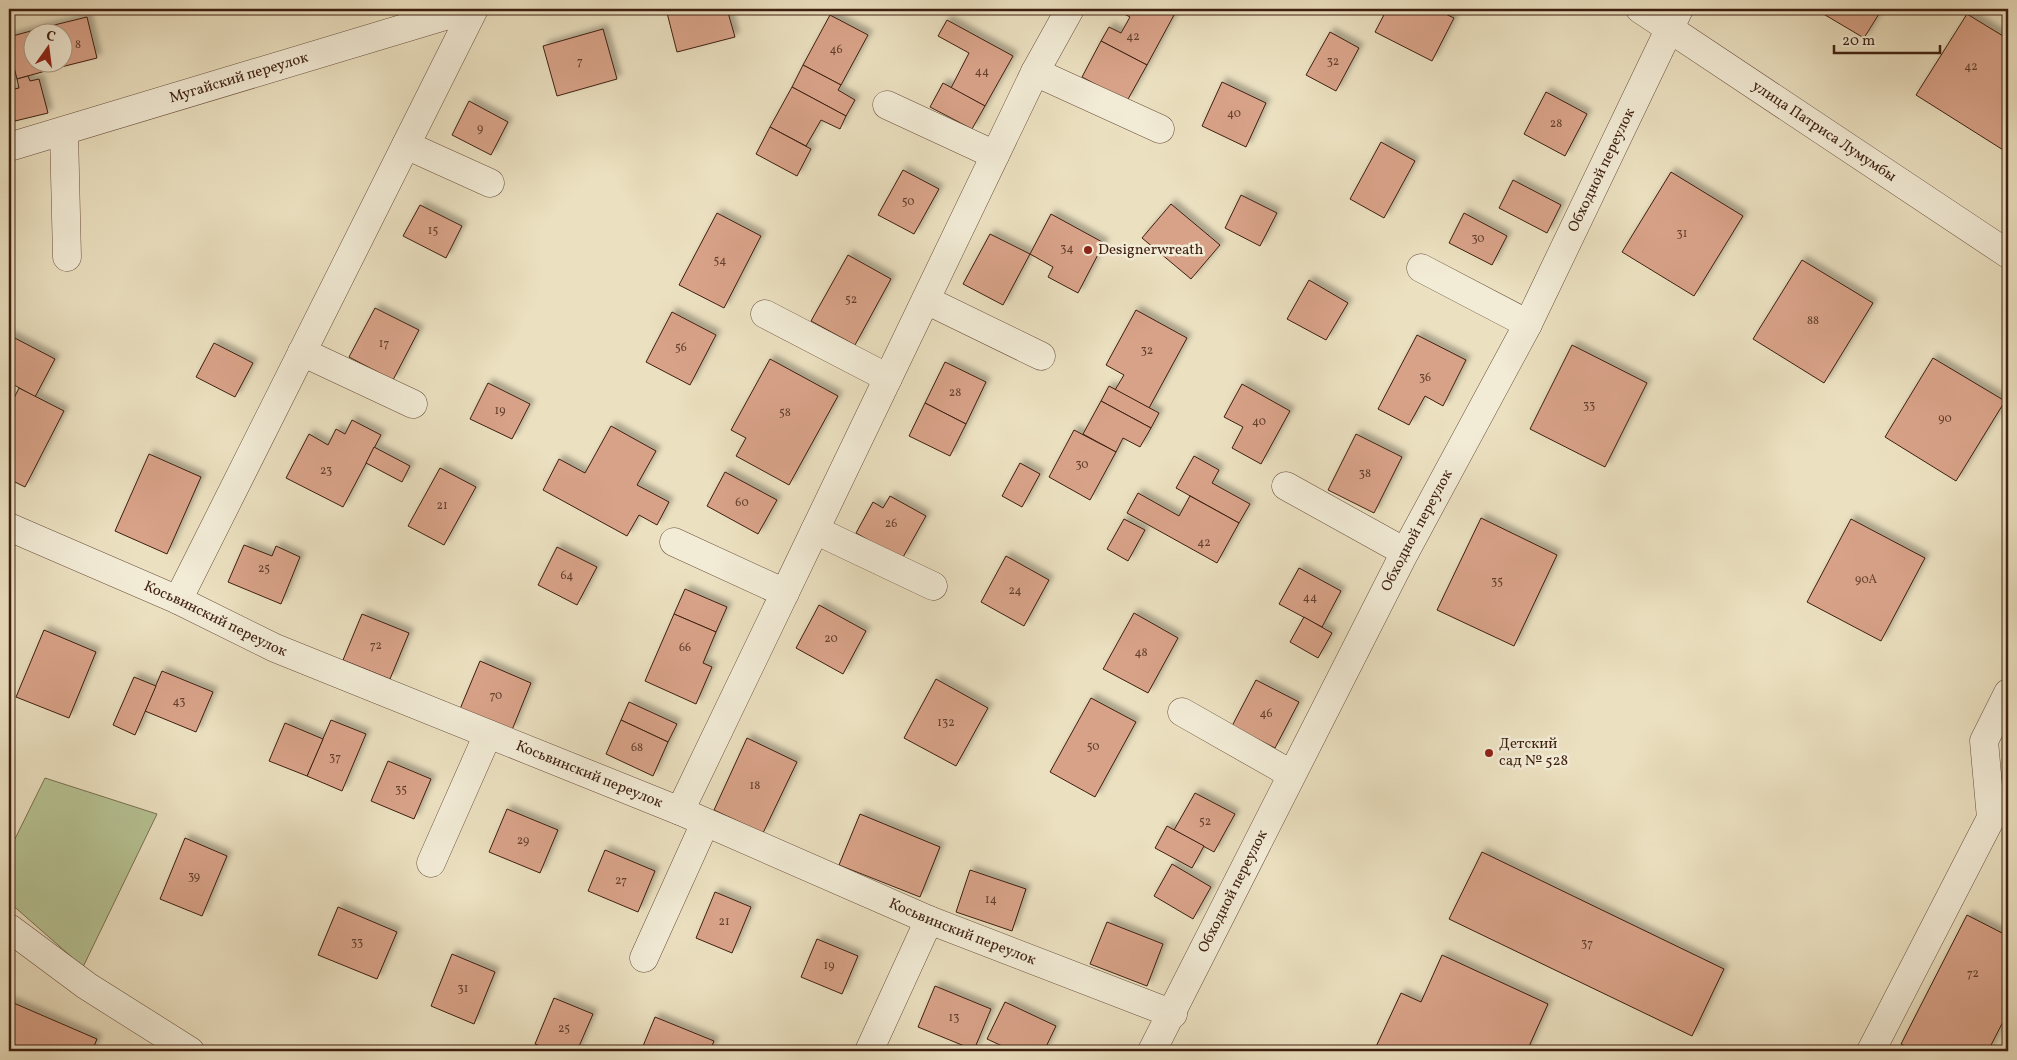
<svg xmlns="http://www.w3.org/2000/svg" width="2017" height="1060" font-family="Vollkorn,serif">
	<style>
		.green { fill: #b6c293; stroke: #7a7051 }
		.building { fill: #d8a288; stroke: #3e1f0f; filter: url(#shadow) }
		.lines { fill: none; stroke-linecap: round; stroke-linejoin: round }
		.minor-casing { stroke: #694f3b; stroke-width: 29 }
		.minor { stroke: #f2ebd6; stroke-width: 28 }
		.poi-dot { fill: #8f2418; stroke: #f2ebd6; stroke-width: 2 }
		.labels { text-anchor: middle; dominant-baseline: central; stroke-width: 5; stroke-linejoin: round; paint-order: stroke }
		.number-label { font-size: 12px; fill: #64402d }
		.street-label { font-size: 15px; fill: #3e1f0f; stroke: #f2ebd6 }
		.poi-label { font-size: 15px; fill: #3e1f0f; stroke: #f2ebd6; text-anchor: start }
	</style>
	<defs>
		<filter id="shadow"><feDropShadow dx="4.5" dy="-4.5" stdDeviation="2.5" flood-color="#0004"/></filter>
	</defs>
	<rect width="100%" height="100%" fill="#ebe0c0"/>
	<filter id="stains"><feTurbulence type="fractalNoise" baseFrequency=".004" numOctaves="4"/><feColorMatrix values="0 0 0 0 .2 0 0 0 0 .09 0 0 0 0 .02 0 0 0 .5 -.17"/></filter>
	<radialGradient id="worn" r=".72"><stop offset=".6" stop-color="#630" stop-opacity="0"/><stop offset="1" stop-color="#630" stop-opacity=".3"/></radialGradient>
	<polygon class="green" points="45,778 157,814 83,967 9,902 9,851"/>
	<g class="building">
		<polygon points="666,9 727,9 735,37 677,52"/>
		<polygon points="1115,9 1163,9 1174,15 1147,65 1101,41 1109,27 1121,33 1130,17"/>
		<polygon points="1387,9 1435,9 1454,18 1432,61 1375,32"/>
		<polygon points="1815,9 1882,9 1864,38"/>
		<polygon points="1967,14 2008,39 2008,153 1916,95"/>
		<polygon points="830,15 868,35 841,85 803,65"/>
		<polygon points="87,17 97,58 49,70 47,62 62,62 62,32 39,32 38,29"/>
		<polygon points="947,20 1013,56 985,106 951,88 969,53 938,36"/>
		<polygon points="38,29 39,32 32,32 32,62 47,62 49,70 17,79 9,48 9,37"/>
		<polygon points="603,29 617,79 557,96 543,46"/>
		<polygon points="1330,32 1359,48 1336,91 1306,75"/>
		<polygon points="1101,41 1147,65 1127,101 1082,77"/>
		<polygon points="803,65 841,85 838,90 855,100 846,116 792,87"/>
		<polygon points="9,67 14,84 9,86"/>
		<polygon points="28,76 30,81 39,79 48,113 15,121 9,90 19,88 17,79"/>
		<polygon points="1222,82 1266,103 1246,147 1202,126"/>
		<polygon points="943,83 985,106 972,129 930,107"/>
		<polygon points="792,87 846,116 840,129 821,120 806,146 770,127"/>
		<polygon points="1546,92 1587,114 1565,156 1524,134"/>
		<polygon points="469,101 508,122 491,155 452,135"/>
		<polygon points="770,127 811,149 797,176 756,154"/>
		<polygon points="1381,142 1415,161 1384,218 1350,199"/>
		<polygon points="903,170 939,189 914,234 878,215"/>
		<polygon points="1671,172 1743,216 1694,296 1622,252"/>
		<polygon points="1513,180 1561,205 1547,233 1499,208"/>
		<polygon points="1241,195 1277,213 1260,246 1225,228"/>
		<polygon points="1171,204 1220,245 1191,279 1142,238"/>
		<polygon points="420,205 462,226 446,258 403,236"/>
		<polygon points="717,213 761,236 724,308 679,285"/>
		<polygon points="1464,213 1507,236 1492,265 1449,243"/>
		<polygon points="1051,214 1104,243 1078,293 1048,277 1053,267 1030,254"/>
		<polygon points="990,234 1030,254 1003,305 963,284"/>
		<polygon points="848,255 891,279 855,345 811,321"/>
		<polygon points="1802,260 1873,303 1824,383 1753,339"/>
		<polygon points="1309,280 1348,303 1326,340 1287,319"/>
		<polygon points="375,308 419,330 393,380 349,357"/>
		<polygon points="1136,310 1187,338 1149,408 1115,390 1124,375 1106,365"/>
		<polygon points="672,312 716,335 690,385 646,362"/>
		<polygon points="9,335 55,359 35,397 9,382"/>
		<polygon points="1417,335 1466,360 1443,406 1425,396 1409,425 1378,409"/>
		<polygon points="214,343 253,363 235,397 196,377"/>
		<polygon points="1572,345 1647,383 1605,467 1530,429"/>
		<polygon points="1933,358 2005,401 1956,481 1885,437"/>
		<polygon points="770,359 838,396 789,485 736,456 746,438 731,430"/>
		<polygon points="945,362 986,382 966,424 925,403"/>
		<polygon points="488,383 530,404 512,439 470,419"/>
		<polygon points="1242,384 1290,411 1261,464 1232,448 1243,427 1224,417"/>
		<polygon points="1109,386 1159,413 1151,428 1101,401"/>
		<polygon points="19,388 64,411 25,487 9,479 9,408"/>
		<polygon points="1101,401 1151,428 1140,447 1123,438 1116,452 1083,434"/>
		<polygon points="925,403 966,424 950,456 909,436"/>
		<polygon points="352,420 381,435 343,507 286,478 309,434 328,445 336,429 345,434"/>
		<polygon points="611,426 656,451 637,485 669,502 657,525 639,515 627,536 543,490 559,459 585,473"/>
		<polygon points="1074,430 1116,452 1090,500 1049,477"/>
		<polygon points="1356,434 1402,457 1374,513 1328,490"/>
		<polygon points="374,447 410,466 402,482 366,463"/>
		<polygon points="149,454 201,477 167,554 115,531"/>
		<polygon points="1194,456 1219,470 1212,483 1250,504 1239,523 1176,488"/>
		<polygon points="1020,463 1040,474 1022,507 1002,496"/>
		<polygon points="440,468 476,487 444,545 408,526"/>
		<polygon points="725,472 777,500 758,534 707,506"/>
		<polygon points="1138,493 1179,516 1190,496 1239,523 1217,563 1127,513"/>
		<polygon points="890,496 926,516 902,559 856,533 873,502 883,508"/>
		<polygon points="1481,518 1557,555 1514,646 1437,610"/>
		<polygon points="1124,519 1145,530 1128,561 1107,549"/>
		<polygon points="1851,519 1925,558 1881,641 1807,602"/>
		<polygon points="244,545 272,556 276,546 300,557 281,604 228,582"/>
		<polygon points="557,547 597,567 577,605 538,585"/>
		<polygon points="1006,556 1049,580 1024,626 981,602"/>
		<polygon points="1299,568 1341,591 1322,627 1279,604"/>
		<polygon points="685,589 727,607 716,632 674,614"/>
		<polygon points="819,605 866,631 843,674 796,648"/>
		<polygon points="1134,613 1178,638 1148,693 1103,669"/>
		<polygon points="362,614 409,633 390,679 343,660"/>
		<polygon points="674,614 716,632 703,663 712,667 696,704 645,681"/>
		<polygon points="1304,617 1332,633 1318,658 1290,642"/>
		<polygon points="44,630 96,652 69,718 16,697"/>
		<polygon points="480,661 531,683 512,730 460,709"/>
		<polygon points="162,671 213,692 196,732 145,711"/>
		<polygon points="134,677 156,686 135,735 113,725"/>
		<polygon points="936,679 988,708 956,766 904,738"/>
		<polygon points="1256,680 1299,702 1275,748 1232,726"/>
		<polygon points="1091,698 1136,722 1095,797 1050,772"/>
		<polygon points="629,702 677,724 668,742 621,720"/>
		<polygon points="331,720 366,734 342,791 307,776"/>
		<polygon points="621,720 668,742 653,776 606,754"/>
		<polygon points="285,723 323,739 307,776 269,761"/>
		<polygon points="747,738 797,762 763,833 714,810"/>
		<polygon points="388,761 431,779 414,819 371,801"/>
		<polygon points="1195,793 1235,814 1214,852 1174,830"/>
		<polygon points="507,809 558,830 540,873 489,852"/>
		<polygon points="860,814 940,847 920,897 839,865"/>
		<polygon points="1167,826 1204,846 1192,868 1155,848"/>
		<polygon points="185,838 227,856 202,916 160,899"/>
		<polygon points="605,850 655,871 638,912 588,891"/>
		<polygon points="1482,852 1724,969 1692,1036 1449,919"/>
		<polygon points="1172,864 1211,887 1193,919 1154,896"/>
		<polygon points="970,870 1026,889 1012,931 956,912"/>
		<polygon points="715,892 751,907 732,953 696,938"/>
		<polygon points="338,907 397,932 377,979 318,955"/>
		<polygon points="1967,915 2008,936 2008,1012 1988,1051 1980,1047 1978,1051 1916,1051 1901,1044"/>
		<polygon points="1107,922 1163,944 1147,986 1090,964"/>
		<polygon points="817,939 858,956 842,994 801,977"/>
		<polygon points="452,954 495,972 474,1024 431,1006"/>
		<polygon points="1442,955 1548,1004 1527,1051 1374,1051 1401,993 1421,1002"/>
		<polygon points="935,986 991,1009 974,1050 918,1027"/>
		<polygon points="554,998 593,1014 577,1051 554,1051 535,1044"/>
		<polygon points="9,1001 97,1039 92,1051 9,1051"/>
		<polygon points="1005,1002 1056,1026 1044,1051 1013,1051 987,1039"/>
		<polygon points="655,1017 714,1041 710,1051 641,1051"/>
	</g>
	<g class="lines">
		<defs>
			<g id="minor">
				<path id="s1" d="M1640,9L2008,254"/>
				<polyline points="1035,72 1160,129"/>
				<polyline points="887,105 995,155"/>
				<polyline points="64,132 67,257"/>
				<polyline points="406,145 490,183"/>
				<path id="s2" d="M9,147L468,9"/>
				<polyline points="1421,268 1528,324"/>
				<polyline points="926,300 1041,356"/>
				<polyline points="765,314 888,378"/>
				<polyline points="302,352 413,404"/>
				<polyline points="1286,486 1405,552"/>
				<path id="s3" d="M9,527L178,600L275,648L680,811L929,920L1173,1014"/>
				<polyline points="815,530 933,586"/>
				<polyline points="674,542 785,593"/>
				<polyline points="178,600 474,9"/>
				<polyline points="1182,712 1291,774"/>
				<polyline points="680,811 1035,72 1070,9"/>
				<polyline points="431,863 488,734"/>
				<polyline points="9,928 87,986 190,1051"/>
				<polyline points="644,958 705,823"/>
				<polyline points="869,1051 929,920"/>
				<path id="s4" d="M1152,1051L1405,552L1528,324L1679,9"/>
				<polyline points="1871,1051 1991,818 1984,741 2008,693"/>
			</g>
		</defs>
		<use href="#minor" class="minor-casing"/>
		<use href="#minor" class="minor"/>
	</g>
	<g class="poi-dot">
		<circle cx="1088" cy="250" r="5"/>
		<circle cx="1489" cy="753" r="5"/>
	</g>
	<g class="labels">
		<g class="number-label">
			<text x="1133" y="37">42</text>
			<text x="78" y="45">8</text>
			<text x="836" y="50">46</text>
			<text x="580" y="62">7</text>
			<text x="1333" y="62">32</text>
			<text x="1971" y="67">42</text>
			<text x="982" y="72">44</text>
			<text x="1234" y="114">40</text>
			<text x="1556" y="124">28</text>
			<text x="480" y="129">9</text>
			<text x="908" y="202">50</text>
			<text x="433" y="231">15</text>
			<text x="1682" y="234">31</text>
			<text x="1478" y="239">30</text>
			<text x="1067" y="249">34</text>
			<text x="720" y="261">54</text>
			<text x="851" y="300">52</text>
			<text x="1813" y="321">88</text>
			<text x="384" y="344">17</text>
			<text x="681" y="348">56</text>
			<text x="1147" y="351">32</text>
			<text x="1425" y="378">36</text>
			<text x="955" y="393">28</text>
			<text x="1589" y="406">33</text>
			<text x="500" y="411">19</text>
			<text x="785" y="413">58</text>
			<text x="1945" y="419">90</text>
			<text x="1259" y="422">40</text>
			<text x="1082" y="465">30</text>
			<text x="326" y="471">23</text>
			<text x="1365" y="474">38</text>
			<text x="742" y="503">60</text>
			<text x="442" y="506">21</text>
			<text x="891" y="524">26</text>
			<text x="1204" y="543">42</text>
			<text x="264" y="569">25</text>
			<text x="567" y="576">64</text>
			<text x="1866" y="580">90А</text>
			<text x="1497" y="582">35</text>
			<text x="1015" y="591">24</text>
			<text x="1310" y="598">44</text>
			<text x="831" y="639">20</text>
			<text x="376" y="646">72</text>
			<text x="685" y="648">66</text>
			<text x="1141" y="653">48</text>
			<text x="496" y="696">70</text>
			<text x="179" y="702">43</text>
			<text x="1266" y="714">46</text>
			<text x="946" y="723">132</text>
			<text x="1093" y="747">50</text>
			<text x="637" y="748">68</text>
			<text x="335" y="758">37</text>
			<text x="755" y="786">18</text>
			<text x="401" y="790">35</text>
			<text x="1205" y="822">52</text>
			<text x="523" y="841">29</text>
			<text x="194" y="877">39</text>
			<text x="621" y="881">27</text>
			<text x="991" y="900">14</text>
			<text x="724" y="922">21</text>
			<text x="357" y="943">33</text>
			<text x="1587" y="944">37</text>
			<text x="829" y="966">19</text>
			<text x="1973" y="974">72</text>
			<text x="463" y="989">31</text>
			<text x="954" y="1018">13</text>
			<text x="564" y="1029">25</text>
		</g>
		<g class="street-label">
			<text stroke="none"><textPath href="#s2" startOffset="240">Мугайский переулок</textPath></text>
			<text stroke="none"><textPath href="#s1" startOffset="221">улица Патриса Лумумбы</textPath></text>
			<text stroke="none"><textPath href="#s4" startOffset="989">Обходной переулок</textPath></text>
			<text stroke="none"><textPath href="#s4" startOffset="584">Обходной переулок</textPath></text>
			<text stroke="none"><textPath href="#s3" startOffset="226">Косьвинский переулок</textPath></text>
			<text stroke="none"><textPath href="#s3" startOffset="631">Косьвинский переулок</textPath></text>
			<text stroke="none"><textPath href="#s4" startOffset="179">Обходной переулок</textPath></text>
			<text stroke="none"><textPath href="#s3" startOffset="1036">Косьвинский переулок</textPath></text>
		</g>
		<g class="poi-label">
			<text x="1098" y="250">Designerwreath</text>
			<text x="1499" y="744">Детский<tspan x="1499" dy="17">сад № 528</tspan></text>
		</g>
	</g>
	<rect width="2017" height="1060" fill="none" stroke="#ebe0c0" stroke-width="30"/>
	<rect x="10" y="10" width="1997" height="1040" fill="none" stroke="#3e1f0f" stroke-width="2.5"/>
	<rect x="15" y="15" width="1987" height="1030" fill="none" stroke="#3e1f0f"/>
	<g transform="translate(48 48) rotate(14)"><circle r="24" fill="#f2ebd6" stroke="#aa9986"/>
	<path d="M0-4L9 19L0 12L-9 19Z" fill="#8f2418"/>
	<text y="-8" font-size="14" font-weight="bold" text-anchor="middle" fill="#3e1f0f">С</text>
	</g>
	<path d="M1834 45v8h106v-8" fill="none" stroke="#3e1f0f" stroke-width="2.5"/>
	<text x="1842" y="45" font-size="15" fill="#3e1f0f" stroke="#f2ebd6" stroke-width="4" paint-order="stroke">20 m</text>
	<rect width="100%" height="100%" filter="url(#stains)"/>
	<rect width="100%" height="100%" fill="url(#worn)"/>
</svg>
